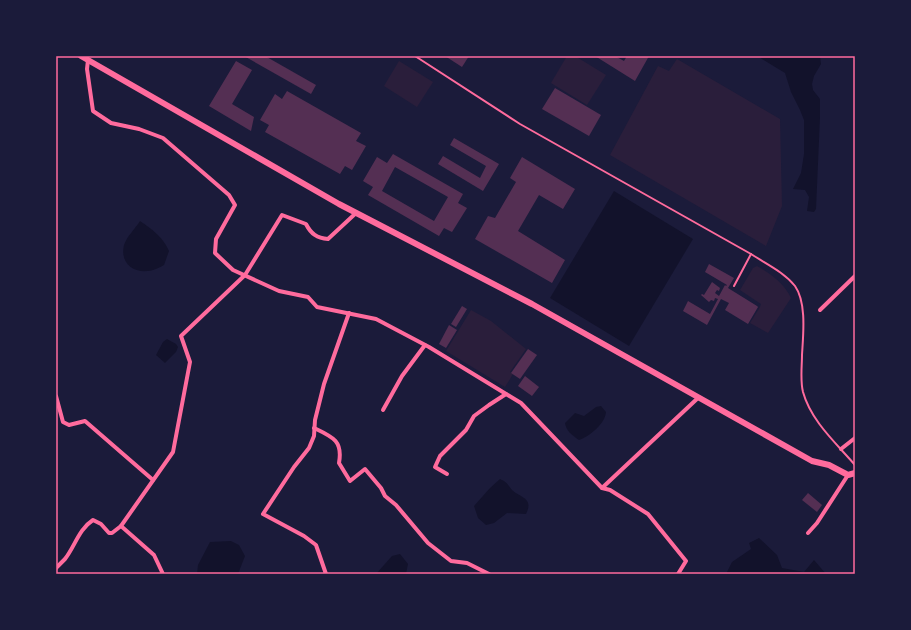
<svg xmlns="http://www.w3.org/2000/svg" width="911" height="630" font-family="'Open Sans',sans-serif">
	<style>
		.green { fill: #2a1e3b }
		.water { fill: #12122b }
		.building { fill: #542f53; fill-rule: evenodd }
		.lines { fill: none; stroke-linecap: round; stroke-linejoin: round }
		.service { stroke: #ff6b9d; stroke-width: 2 }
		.minor { stroke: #ff6b9d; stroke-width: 4 }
		.secondary { stroke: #ff6b9d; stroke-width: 6 }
		.neatline { fill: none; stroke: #ff6b9d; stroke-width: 1.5 }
	</style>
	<rect width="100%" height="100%" fill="#1b1b3a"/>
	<g class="green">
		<polygon points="567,56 575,56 606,75 587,105 551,83"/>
		<polygon points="677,59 780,119 782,206 766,246 610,155 658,66 669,71"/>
		<polygon points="399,61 433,82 417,107 384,86"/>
		<path d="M757,266C771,274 784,283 791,298L768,333L750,323L760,307L761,304L740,290L753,268Z"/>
		<polygon points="471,310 491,321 526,349 510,372 513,374 505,387 446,351"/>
	</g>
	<g class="water">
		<polygon points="757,56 820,56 821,64 814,76 812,84 813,90 820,99 820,117 816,209 814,212 807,211 809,197 805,190 793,189 801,173 804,154 804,120 800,110 791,92 785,73"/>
		<polygon points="614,191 693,239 629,346 550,298"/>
		<path d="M140,221C153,230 163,237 169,251L164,265C162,266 159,268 156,269C138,276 119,266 124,245C127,236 135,229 140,221Z"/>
		<polygon points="167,339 176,344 178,347 176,352 165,363 156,355 163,342"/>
		<path d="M601,406L606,412C605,424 590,436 579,440C572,435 566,431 565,423L575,413L584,416L596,407Z"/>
		<path d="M500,479C507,482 508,485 512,490C521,498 534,498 526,514L507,513L494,523L486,525L478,518L474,506L490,488Z"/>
		<polygon points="759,538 777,555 782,568 804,572 814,560 826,574 726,574 732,562 751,549 749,543"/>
		<polygon points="231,541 239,545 245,556 238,574 197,574 198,565 210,542"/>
		<polygon points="400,554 408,564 406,574 376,574 392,556"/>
	</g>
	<g class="building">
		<polygon points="244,56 265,56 316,85 311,94"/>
		<polygon points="445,56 469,56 462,67"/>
		<polygon points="595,56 615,56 624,61 627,56 649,56 635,81"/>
		<polygon points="236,61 252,70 232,104 254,117 251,131 209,106"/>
		<polygon points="555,88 601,115 589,136 542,109"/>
		<polygon points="287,91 361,133 356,141 366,146 352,170 345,166 340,174 265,132 269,125 260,120 275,94 282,99"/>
		<polygon points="454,138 499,164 483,191 438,164 443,156 480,178 486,166 450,145"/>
		<path d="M393,154L463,194L458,203L467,208L452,232L444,228L439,236L368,195L373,187L363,181L377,157L387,163ZM395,167L448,197L434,221L382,191Z"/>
		<polygon points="522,157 575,189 563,209 539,195 518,231 565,260 552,283 475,239 488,216 495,218 516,182 510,178"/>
		<polygon points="709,264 734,278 728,288 757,306 758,307 748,324 725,310 729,303 721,299 707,325 683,311 688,301 710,314 718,299 715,298 714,301 711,300 709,302 701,295 702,294 704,295 712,282 720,288 719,291 717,290 715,293 719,296 725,285 726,286 727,285 705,272"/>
		<polygon points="462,306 467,309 456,327 451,324"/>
		<polygon points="449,325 457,330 446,348 439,344"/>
		<polygon points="528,349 537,355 520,379 511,373"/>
		<polygon points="525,376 539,387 532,396 518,386"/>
		<polygon points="808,493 822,505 817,512 802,500"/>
	</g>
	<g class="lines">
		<g class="service">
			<path d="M415,56L520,124L751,254C766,264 784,272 795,286C807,303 803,336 802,355C802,367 800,380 803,392C811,421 836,443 855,465"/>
			<polyline points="734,286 751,254"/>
		</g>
		<g class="minor">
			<polyline points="88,60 87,69 93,111 111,123 139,129 163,138 229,195 235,205 216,239 215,253 233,270 279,291 308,297 317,307 376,319 429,347 521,403 602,488 610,490 648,514 686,561 678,574"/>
			<polyline points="820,310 855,276"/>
			<polyline points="56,396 63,422 69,425 85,421 153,480"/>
			<polyline points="383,410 402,376 425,345"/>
			<path d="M314,428C333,437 343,441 339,463L350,481L365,469L381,488L385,496L396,505L428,543L451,561L467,563L489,574"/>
			<polyline points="841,449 855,438"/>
			<polyline points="447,474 435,467 440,456 466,430 474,416 489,405 506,394"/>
			<polyline points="602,488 699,397"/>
			<polyline points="808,533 817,523 848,475"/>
			<path d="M56,568C59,565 62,562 65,559C75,546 79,529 93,520L101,524L109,533H112L121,526"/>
			<path d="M163,574L154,555L121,526L173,452L190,362L181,336L245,275L282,215L306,224C311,234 317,238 328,239L356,213"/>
			<polyline points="326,574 316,545 304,536 263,514 294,467 309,448 314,436 315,420 324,384 349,313"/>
		</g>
		<polyline class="secondary" points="81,56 339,204 532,304 812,461 829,465 848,475 855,473"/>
	</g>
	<rect width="911" height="630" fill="none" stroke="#1b1b3a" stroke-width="114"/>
	<rect x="57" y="57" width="797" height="516" class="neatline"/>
</svg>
